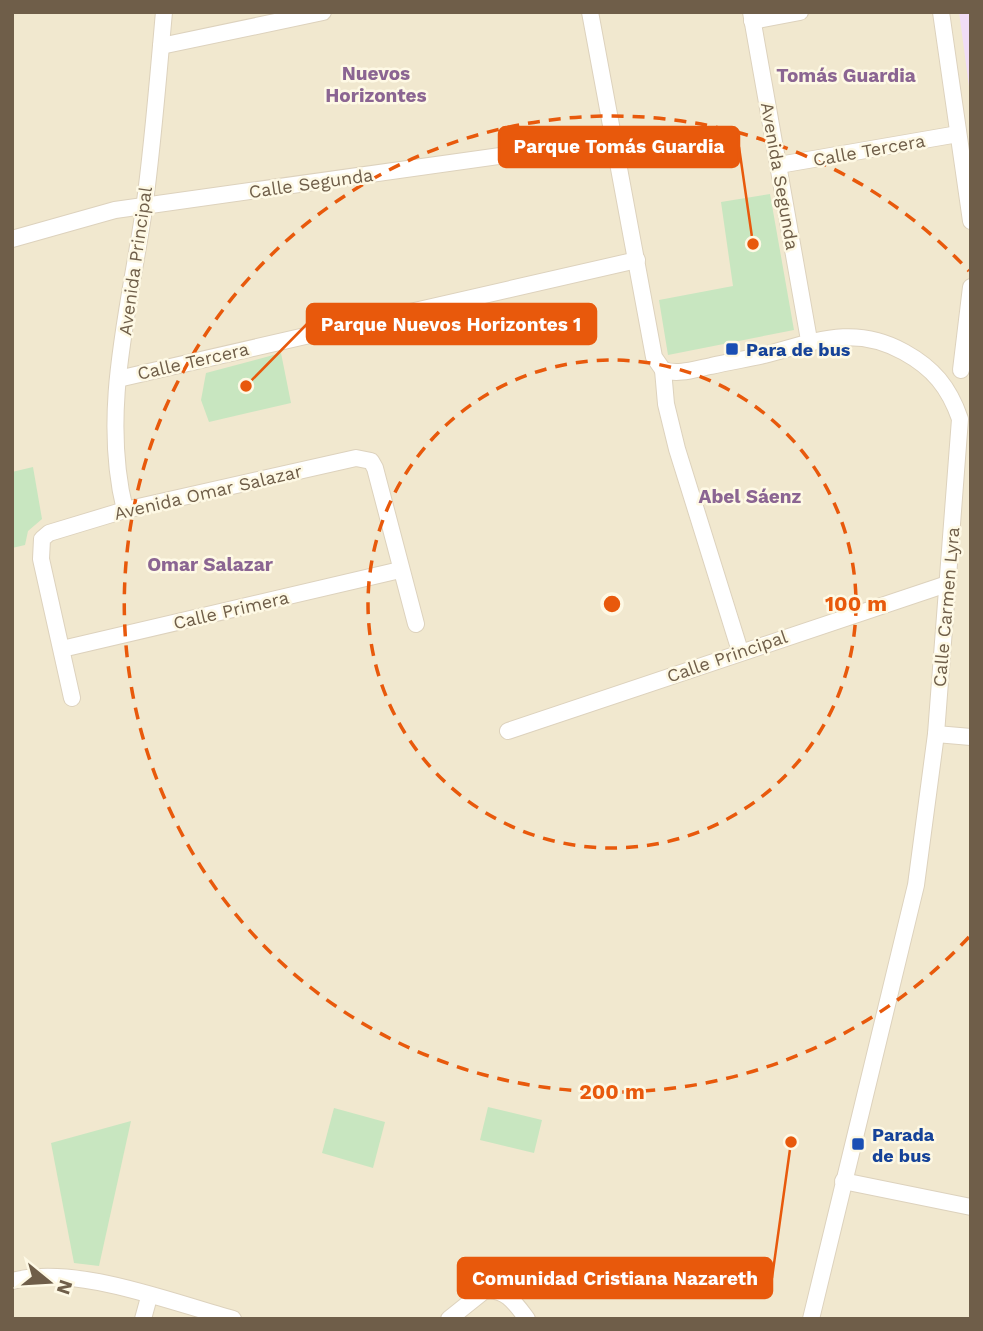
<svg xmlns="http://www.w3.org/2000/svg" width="983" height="1331" font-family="'Work Sans',sans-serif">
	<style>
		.residential { fill: #f1e8cf }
		.education { fill: #f1ddf6 }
		.green { fill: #c8e6c0 }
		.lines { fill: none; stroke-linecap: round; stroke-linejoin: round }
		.street-casing { stroke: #ddd2bd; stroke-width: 18 }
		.street { stroke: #fff; stroke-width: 16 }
		.ring { fill: none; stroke: #e8590c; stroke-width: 3.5; stroke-dasharray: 12 9 }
		.transit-dot { fill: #1a4fb4; stroke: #fef9e5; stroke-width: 2.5 }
		.labels { text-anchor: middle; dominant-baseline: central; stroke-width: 5; stroke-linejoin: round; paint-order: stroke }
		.street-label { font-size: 18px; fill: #6f5e49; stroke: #fef9e5 }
		.transit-label { font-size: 18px; font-weight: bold; fill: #164399; stroke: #fef9e5; text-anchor: start }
		.neighbourhood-label { font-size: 19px; font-weight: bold; fill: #8b6592; stroke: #fef9e5 }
		.centre { fill: #e8590c; stroke: #fef9e5; stroke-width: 3.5 }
		.ring-label { font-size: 21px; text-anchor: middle; font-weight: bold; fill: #e8590c; stroke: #fef9e5; stroke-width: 5; stroke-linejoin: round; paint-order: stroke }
		.leader { fill: none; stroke: #e8590c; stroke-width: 2.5 }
		.callout-dot { fill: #e8590c; stroke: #fef9e5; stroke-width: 2.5 }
		.callout { fill: #e8590c; stroke: #e8590c; stroke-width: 2.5 }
		.callout-label { font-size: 19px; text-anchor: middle; font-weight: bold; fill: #fff }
	</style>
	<rect width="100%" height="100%" fill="#faf5e0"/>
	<rect class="residential" x="12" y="12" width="959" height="1307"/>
	<polygon class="education" points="959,12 971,12 971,101"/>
	<g class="green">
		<polygon points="770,194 794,330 668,355 659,300 733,286 721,202"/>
		<polygon points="281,353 291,403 209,422 201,400 206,373"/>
		<polygon points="33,467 42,519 28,531 25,545 12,548 12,472"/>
		<polygon points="488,1107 542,1120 534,1153 480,1140"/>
		<polygon points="334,1108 385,1122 373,1168 322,1153"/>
		<polygon points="131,1121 99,1266 74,1263 51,1143"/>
	</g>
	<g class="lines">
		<defs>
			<g id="street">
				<path d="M590,12L654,357L663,370C679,375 695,369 711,366C728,362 746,359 764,355C814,342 854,324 904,352C933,368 949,387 960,419L936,734L916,885L811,1319"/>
				<polyline points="751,12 809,340"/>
				<polyline points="941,12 971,221"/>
				<polyline points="752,21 800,12"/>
				<polyline points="161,46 323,12"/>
				<polyline points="779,165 958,134"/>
				<polyline points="12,239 115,210 613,140"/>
				<polyline points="663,370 666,404 677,449 740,651"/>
				<polyline points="961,370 971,287"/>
				<polyline points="118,379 637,260"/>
				<path d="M125,510C100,411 130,307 144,209C153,144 158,78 164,12"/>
				<polyline points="62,649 400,570"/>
				<polyline points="72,698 41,559 42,539 49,533 125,510 356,458 371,461 375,468 416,624"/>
				<polyline points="508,731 947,584"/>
				<polyline points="936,734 971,737"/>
				<polyline points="843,1181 971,1207"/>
				<path d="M12,1281C75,1264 170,1302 233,1319"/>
				<polyline points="143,1319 149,1297"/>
				<path d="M449,1319L484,1291C505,1287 516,1304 527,1319"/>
			</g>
		</defs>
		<use href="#street" class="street-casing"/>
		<use href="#street" class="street"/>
	</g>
	<g class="ring">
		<circle cx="612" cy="604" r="244"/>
		<path d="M969 937A488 488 0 1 1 969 271"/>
	</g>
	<g class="transit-dot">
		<rect x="725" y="342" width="14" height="14" rx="3.5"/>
		<rect x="851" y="1137" width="14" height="14" rx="3.5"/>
	</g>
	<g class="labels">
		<g class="street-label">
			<text transform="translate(869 150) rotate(-10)">Calle Tercera</text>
			<text transform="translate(780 176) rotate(80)">Avenida Segunda</text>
			<text transform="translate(311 183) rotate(-8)">Calle Segunda</text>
			<text transform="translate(135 261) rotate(-82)">Avenida Principal</text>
			<text transform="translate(193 361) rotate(-13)">Calle Tercera</text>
			<text transform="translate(208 492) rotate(-13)">Avenida Omar Salazar</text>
			<text transform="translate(946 607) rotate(-85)">Calle Carmen Lyra</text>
			<text transform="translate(231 610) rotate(-13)">Calle Primera</text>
			<text transform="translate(727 656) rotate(-19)">Calle Principal</text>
		</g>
		<g class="transit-label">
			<text x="746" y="349">Para de bus</text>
			<text x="872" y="1134">Parada<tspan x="872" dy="21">de bus</tspan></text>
		</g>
		<g class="neighbourhood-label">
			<text x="376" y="73">Nuevos<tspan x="376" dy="22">Horizontes</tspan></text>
			<text x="846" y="75">Tomás Guardia</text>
			<text x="750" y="496">Abel Sáenz</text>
			<text x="210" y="564">Omar Salazar</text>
		</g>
	</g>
	<circle cx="612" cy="604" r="10" class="centre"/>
	<g class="ring-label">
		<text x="856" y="611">100 m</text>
		<text x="612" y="1099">200 m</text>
	</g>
	<path class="leader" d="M753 244L739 147M246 386L307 324M791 1142L772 1278"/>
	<g class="callout-dot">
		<circle cx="753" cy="244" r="7"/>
		<circle cx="246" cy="386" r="7"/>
		<circle cx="791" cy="1142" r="7"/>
	</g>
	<g class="callout">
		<rect x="499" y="127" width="240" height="40" rx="7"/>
		<rect x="307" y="304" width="289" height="40" rx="7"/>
		<rect x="458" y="1258" width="314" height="40" rx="7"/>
	</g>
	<g class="callout-label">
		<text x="619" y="153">Parque Tomás Guardia</text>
		<text x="451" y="331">Parque Nuevos Horizontes 1</text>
		<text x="615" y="1285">Comunidad Cristiana Nazareth</text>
	</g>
	<rect width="983" height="1331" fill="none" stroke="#6f5e49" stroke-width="28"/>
	<g transform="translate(49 1282) rotate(108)" stroke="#fef9e5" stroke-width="5" paint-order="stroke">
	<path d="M0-5L12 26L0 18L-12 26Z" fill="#6f5e49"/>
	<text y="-10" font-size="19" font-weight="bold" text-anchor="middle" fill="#6f5e49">N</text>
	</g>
</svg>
